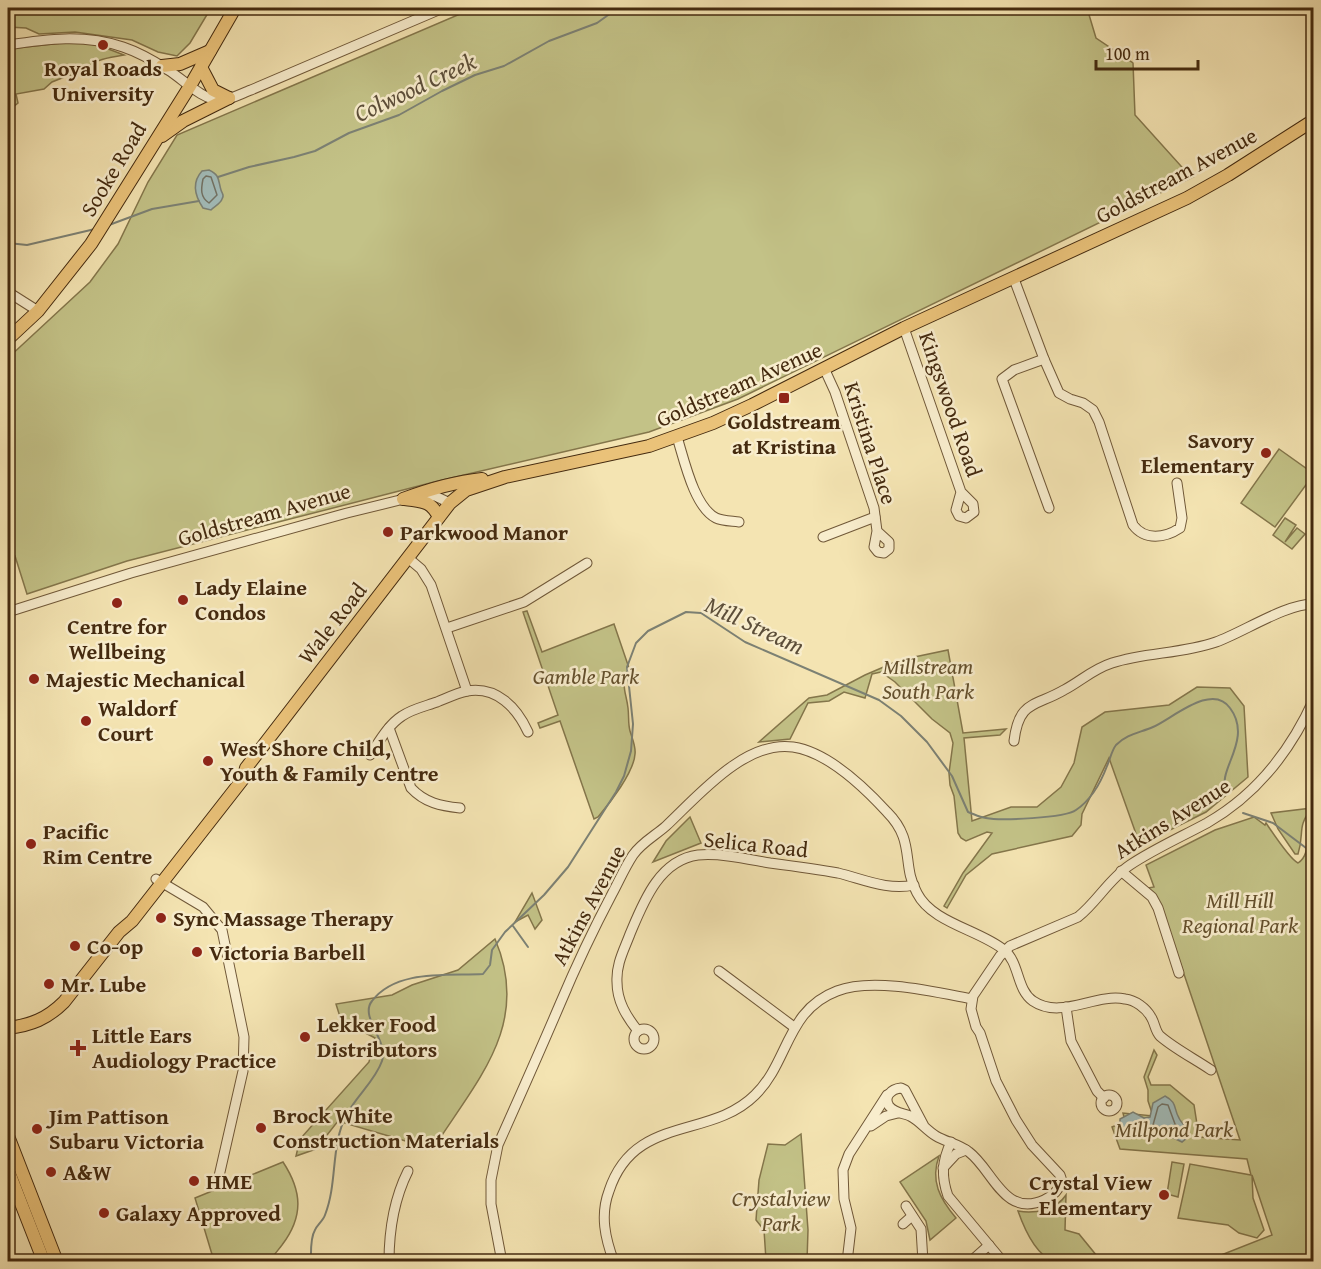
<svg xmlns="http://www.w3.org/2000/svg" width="1321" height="1269" font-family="'Gentium Book Plus',serif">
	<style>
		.green { fill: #c3c287; stroke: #84764b; stroke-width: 1.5 }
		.water { fill: #a2bbb8; stroke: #7c8174; stroke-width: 1.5 }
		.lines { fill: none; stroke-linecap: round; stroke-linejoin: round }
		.shore { stroke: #737264; stroke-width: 1.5 }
		.stream { stroke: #7c8174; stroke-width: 2 }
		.minor-casing { stroke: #705838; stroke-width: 11 }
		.major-casing { stroke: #442a0f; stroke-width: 14 }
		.minor { stroke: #f8edcd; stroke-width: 9 }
		.major { stroke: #eac279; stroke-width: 12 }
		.poi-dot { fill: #8f2418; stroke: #f8edcd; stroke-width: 2 }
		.labels { text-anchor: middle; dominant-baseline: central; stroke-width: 5; stroke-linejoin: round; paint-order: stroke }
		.poi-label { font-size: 22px; font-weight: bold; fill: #442a0f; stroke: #f8edcd; text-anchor: start }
		.street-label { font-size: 22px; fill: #442a0f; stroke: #f8edcd }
		.park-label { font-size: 22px; font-style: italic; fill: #64502d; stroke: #f8edcd }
		.water-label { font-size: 24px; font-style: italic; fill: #5c4e39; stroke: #f8edcd }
	</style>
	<rect width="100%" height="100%" fill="#f4e4b2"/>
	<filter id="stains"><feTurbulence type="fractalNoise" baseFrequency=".00333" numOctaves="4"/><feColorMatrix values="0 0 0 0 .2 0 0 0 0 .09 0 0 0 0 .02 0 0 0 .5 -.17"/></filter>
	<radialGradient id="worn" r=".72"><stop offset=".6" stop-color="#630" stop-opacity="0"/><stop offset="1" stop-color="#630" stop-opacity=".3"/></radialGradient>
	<g class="green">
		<polygon points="8,8 211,8 190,43 177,56 158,52 132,40 75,32 39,34 26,28 8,27"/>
		<polygon points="474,8 1087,8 1096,38 1133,63 1135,115 1189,175 1193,177 738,399 649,432 438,481 127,561 27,594 15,556 8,558 8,358 90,282 118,244 148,182 177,135"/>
		<path d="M71,42L98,45L124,55C108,58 94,58 84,73L67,76L52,82L44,89L16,94L18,103L13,107L11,103L8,105V49Z"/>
		<polygon points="1279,449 1314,474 1275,527 1241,503"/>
		<polygon points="1285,518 1296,525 1285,542 1297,528 1305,534 1292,549 1273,535"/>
		<path d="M527,611L542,652L614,624L629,668C620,686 626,691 628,708C629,716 628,724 630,731C632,738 636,746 635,754C634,772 610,803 598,817L594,819L560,721L540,728L538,723L558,715L523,612Z"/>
		<polygon points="948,650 963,733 1006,729 1000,735 964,738 972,821 1011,807 1037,807 1061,787 1074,763 1082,727 1105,712 1169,705 1197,687 1230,688 1244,706 1248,777 1206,812 1140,845 1109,758 1082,814 1081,825 1072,836 992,854 966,875 947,908 944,906 963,873 992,833 987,832 966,841 961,838 958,833 954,796 950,785 949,773 953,743 950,733 932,719 895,682 881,672 872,674 865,698 844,692 829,701 808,703 790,739 759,742 809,698 827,695 865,675 900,660"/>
		<path d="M1312,808C1296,828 1305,832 1298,854H1295L1278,829L1271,813Z"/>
		<path d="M1313,816V1261H1206L1272,1235L1252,1175L1253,1198L1264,1230L1257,1238L1239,1233L1228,1225L1178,1218L1190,1164L1251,1175L1247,1159L1120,1149L1112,1127L1117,1125L1124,1117L1123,1113L1153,1116L1148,1101V1090L1144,1077L1154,1050L1157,1055L1148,1077L1151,1085H1170L1194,1105L1199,1137L1240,1140L1161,906L1148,888L1154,887L1146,865L1215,830L1254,817L1265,825L1266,823C1272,832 1291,860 1298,863C1314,852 1301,832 1313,816Z"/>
		<polygon points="690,817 701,843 653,862 666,841"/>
		<polygon points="532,893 542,920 535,929 528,915 515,922"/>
		<path d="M495,939C532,1025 476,1081 433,1149L338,1121L316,1149L296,1156L300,1139L369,1062L375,1038L341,1020L336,1004L392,995L412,985L458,970Z"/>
		<polygon points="801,1134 808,1230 807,1261 764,1261 766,1260 764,1230 756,1220 759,1180 768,1144 785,1145"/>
		<path d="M939,1156C930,1181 940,1199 956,1218L930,1240L926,1221L900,1182Z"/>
		<path d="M283,1162C302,1191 304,1216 282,1245C277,1251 273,1258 266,1262L214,1261L195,1198Z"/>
		<polygon points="1172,1162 1184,1164 1178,1197 1167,1194"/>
		<path d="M1066,1195L1065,1230L1079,1234L1101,1261C1091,1262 1061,1264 1053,1261C1035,1254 1024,1228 1018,1211C1035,1214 1056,1210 1066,1195Z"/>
	</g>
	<g class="water">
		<path d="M209,170C220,175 218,180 221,190C222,194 225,195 222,199C221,203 214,207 211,210L203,208C195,196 191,183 202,171Z"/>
		<path d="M1165,1096C1178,1103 1173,1108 1179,1118C1181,1123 1186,1126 1189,1131L1188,1137L1182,1142L1161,1132L1127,1129L1120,1126V1119L1133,1112L1144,1118L1150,1117L1153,1103Z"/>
	</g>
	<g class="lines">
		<g class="shore">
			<path d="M206,176L211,177L217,195L209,203C200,197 201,189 203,179Z"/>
			<polygon points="1162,1104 1168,1105 1175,1124 1182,1131 1181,1134 1153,1125 1158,1107"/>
		</g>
		<g class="stream">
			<polyline points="218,177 249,167 294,157 315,151 349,133 399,115 442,91 475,75 504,66 549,41 597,23 618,8"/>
			<polyline points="109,225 152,209 199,201"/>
			<polyline points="8,243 27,245 95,229"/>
			<polyline points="1243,813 1273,823 1314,854"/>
			<polyline points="513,926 528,947"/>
			<path d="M311,1262C311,1252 310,1238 315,1230C317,1225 323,1221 325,1215C338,1182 330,1145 347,1114C357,1095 375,1081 382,1061C389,1041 359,1017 372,1001C396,969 448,976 483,974L490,965L492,950L505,932L544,895L568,867L616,792L624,776L631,751L633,724L627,667L636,643L648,631L686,612L701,613L745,642L879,700L901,716L927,742L952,776L968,812C974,814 979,817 986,818C1000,821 1065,818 1076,810C1091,800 1101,782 1107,766C1110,759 1112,750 1116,745C1127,734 1139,733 1153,727C1172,719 1212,682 1230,708C1254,740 1215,772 1227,790"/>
		</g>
		<defs>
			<g id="minor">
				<path d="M8,45C47,39 84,34 123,47C138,52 154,61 168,70C183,79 202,100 220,100C231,100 242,93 251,90L443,8"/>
				<path d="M1014,279L1044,359L1059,393L1070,399L1083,403L1093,410L1099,422L1133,525C1145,541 1165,538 1180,528L1182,518L1177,483"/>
				<polyline points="8,292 38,311"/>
				<polyline points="904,328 961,492 973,504 974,512 966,518 959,516 956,510 961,492"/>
				<polyline points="1044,359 1014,370 1002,379 1049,508"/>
				<polyline points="824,368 835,392 874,508 877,531 874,547 878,552 884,553 889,549 889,542 877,531"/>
				<path d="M677,437C684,459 694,507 716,518C722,521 732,521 739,522"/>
				<polyline points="421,496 435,496 450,503"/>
				<polyline points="823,537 875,517"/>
				<polyline points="408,558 421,569 431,585 467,691"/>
				<polyline points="8,612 131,573 347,513 408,498"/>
				<polyline points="447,628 524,602 587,563"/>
				<path d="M389,728L411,788C425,803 441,806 460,808"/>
				<path d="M1014,741C1019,700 1035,707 1064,690C1081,681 1093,669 1112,663C1146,652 1182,654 1216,642C1242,633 1287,603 1314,604"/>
				<path d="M370,755C379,742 388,725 402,716C412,709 426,706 437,702C447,698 457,693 467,691C497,686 517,708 528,732"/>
				<polyline points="1121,871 1152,897 1158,908 1179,973"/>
				<polyline points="156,879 203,907 222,930 244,1037 243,1071 217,1185"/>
				<polyline points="719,971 794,1027"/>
				<polyline points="1066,1007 1071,1041 1097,1091 1104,1098"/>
				<circle cx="644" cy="1039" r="10"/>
				<path d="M638,1031C626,1016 617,1001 617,982C616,964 624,950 630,934C643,903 659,860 698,855C722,853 747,859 770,863C793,866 816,869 838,873C863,879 888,891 914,885"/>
				<circle cx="1109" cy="1103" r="8"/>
				<polyline points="871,1126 886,1116 898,1113"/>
				<path d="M924,1126L905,1090L901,1088C891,1089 883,1097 889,1106C894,1113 903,1113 910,1116C920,1121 926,1130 936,1136C946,1142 959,1144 969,1152C993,1170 1004,1218 1044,1200C1053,1196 1059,1190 1062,1181L1060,1175L1032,1145L1016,1120L996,1081L980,1033L976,1027L971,1009L973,996L1000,956L1010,946L1078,917C1097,902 1109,879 1130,865C1154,849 1181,837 1207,823C1256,795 1291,750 1314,699"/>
				<path d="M951,1142C942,1161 941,1176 948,1196L1003,1262"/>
				<polyline points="943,1168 956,1154 966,1150"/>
				<polyline points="906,1206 921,1229 923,1262"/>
				<polyline points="903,1224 912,1216"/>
				<path d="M389,1262C389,1230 394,1199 408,1171"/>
				<path d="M502,1262L491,1204V1180L498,1145C519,1098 540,1051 560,1004C576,966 593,930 612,894C619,881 625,867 633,855C641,843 656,835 666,826C698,796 745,740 793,747C828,752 864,787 887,812C916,841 901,864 917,893C932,923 980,930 1004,950C1020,963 1016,989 1033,1001C1061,1020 1095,993 1125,999C1135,1000 1146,1008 1151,1017C1155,1023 1155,1031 1160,1036C1175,1049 1195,1059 1211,1070"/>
				<path d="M614,1262C605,1238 600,1215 609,1191C634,1114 710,1140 755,1095C789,1062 786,1010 837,991C873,977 935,992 972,999"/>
				<polyline points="847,1262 851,1228 844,1199 843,1170 849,1154 887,1095"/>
				<polyline points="970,1262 989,1245"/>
			</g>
			<g id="major">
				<polyline points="162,66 180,64 210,51"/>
				<polyline points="201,67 213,90 229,98"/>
				<polyline points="162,136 183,121 229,98"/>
				<polyline points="8,339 38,311 91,244 190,86 235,8"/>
				<path d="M403,499C430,489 454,482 482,479"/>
				<path d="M405,499C423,502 430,500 439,517"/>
				<path d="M8,1028C31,1025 47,1019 64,1002L119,932L132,921L243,779L246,768L450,503L466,490L505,477L649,446L713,423L752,405L904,328L1187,198L1228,175L1314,120"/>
				<polyline points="8,1136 57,1262"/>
				<polyline points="8,1170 44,1262"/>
			</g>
		</defs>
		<use href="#minor" class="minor-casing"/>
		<use href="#major" class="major-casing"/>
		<use href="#minor" class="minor"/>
		<use href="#major" class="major"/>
	</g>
	<g class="poi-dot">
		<circle cx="103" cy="45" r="6"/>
		<rect x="778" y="392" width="12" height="12" rx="3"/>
		<circle cx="1266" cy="453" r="6"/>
		<circle cx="388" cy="532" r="6"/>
		<circle cx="183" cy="600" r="6"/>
		<circle cx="117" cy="603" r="6"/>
		<circle cx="34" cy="679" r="6"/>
		<circle cx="86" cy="721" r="6"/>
		<circle cx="208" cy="761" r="6"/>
		<circle cx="31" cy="844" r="6"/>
		<circle cx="161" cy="918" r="6"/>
		<circle cx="75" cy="946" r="6"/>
		<circle cx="197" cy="952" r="6"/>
		<circle cx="49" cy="984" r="6"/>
		<circle cx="305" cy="1037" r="6"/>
		<path d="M75 1039h6v6h6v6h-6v6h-6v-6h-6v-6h6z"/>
		<circle cx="261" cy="1128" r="6"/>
		<circle cx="37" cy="1129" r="6"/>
		<circle cx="51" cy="1172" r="6"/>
		<circle cx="194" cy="1181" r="6"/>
		<circle cx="1164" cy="1195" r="6"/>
		<circle cx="104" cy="1213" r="6"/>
	</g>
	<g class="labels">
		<g class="poi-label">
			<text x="103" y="68" text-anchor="middle">Royal Roads<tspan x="103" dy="25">University</tspan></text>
			<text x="784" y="421" text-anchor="middle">Goldstream<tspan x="784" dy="25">at Kristina</tspan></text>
			<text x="1254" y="440" text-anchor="end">Savory<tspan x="1254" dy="25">Elementary</tspan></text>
			<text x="400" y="532">Parkwood Manor</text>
			<text x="195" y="587">Lady Elaine<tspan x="195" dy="25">Condos</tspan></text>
			<text x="117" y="626" text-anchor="middle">Centre for<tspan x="117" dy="25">Wellbeing</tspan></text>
			<text x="46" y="679">Majestic Mechanical</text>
			<text x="98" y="708">Waldorf<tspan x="98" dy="25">Court</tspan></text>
			<text x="220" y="748">West Shore Child,<tspan x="220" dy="25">Youth &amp; Family Centre</tspan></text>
			<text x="43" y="831">Pacific<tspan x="43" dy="25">Rim Centre</tspan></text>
			<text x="173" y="918">Sync Massage Therapy</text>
			<text x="87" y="946">Co-op</text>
			<text x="209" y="952">Victoria Barbell</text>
			<text x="61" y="984">Mr. Lube</text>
			<text x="317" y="1024">Lekker Food<tspan x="317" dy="25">Distributors</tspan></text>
			<text x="92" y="1035">Little Ears<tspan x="92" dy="25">Audiology Practice</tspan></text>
			<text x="273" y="1115">Brock White<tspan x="273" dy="25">Construction Materials</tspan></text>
			<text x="49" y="1116">Jim Pattison<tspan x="49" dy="25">Subaru Victoria</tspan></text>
			<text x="63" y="1172">A&amp;W</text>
			<text x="206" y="1181">HME</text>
			<text x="1152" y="1182" text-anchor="end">Crystal View<tspan x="1152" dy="25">Elementary</tspan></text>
			<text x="116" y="1213">Galaxy Approved</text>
		</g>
		<g class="street-label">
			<text transform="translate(113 169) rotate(-59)">Sooke Road</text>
			<text transform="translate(1176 175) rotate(-28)">Goldstream Avenue</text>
			<text transform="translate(739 384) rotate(-24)">Goldstream Avenue</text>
			<text transform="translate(951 404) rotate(71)">Kingswood Road</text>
			<text transform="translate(871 443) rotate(72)">Kristina Place</text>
			<text transform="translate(264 514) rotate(-16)">Goldstream Avenue</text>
			<text transform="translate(332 623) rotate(-52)">Wale Road</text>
			<text transform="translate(1172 818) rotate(-32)">Atkins Avenue</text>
			<text transform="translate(756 844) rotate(6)">Selica Road</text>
			<text transform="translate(588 905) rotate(-62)">Atkins Avenue</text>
		</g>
		<g class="park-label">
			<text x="928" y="666">Millstream<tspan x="928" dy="25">South Park</tspan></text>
			<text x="586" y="676">Gamble Park</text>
			<text x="1240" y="900">Mill Hill<tspan x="1240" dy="25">Regional Park</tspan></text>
			<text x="1174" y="1129">Millpond Park</text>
			<text x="781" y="1198">Crystalview<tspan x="781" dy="25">Park</tspan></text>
		</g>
		<g class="water-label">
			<text transform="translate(415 87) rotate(-25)">Colwood Creek</text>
			<text transform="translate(755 625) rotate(25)">Mill Stream</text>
		</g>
	</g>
	<rect width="1321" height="1269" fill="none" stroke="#f4e4b2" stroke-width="30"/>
	<rect x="9" y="9" width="1303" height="1251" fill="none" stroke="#442a0f" stroke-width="3"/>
	<rect x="15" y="15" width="1291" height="1239" fill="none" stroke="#442a0f" stroke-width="1.5"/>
	<path d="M1096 60v9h102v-9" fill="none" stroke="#442a0f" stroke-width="3"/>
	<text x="1105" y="60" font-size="18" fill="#442a0f" stroke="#f8edcd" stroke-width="4.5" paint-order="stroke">100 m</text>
	<rect width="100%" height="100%" filter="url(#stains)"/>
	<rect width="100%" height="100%" fill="url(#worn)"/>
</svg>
